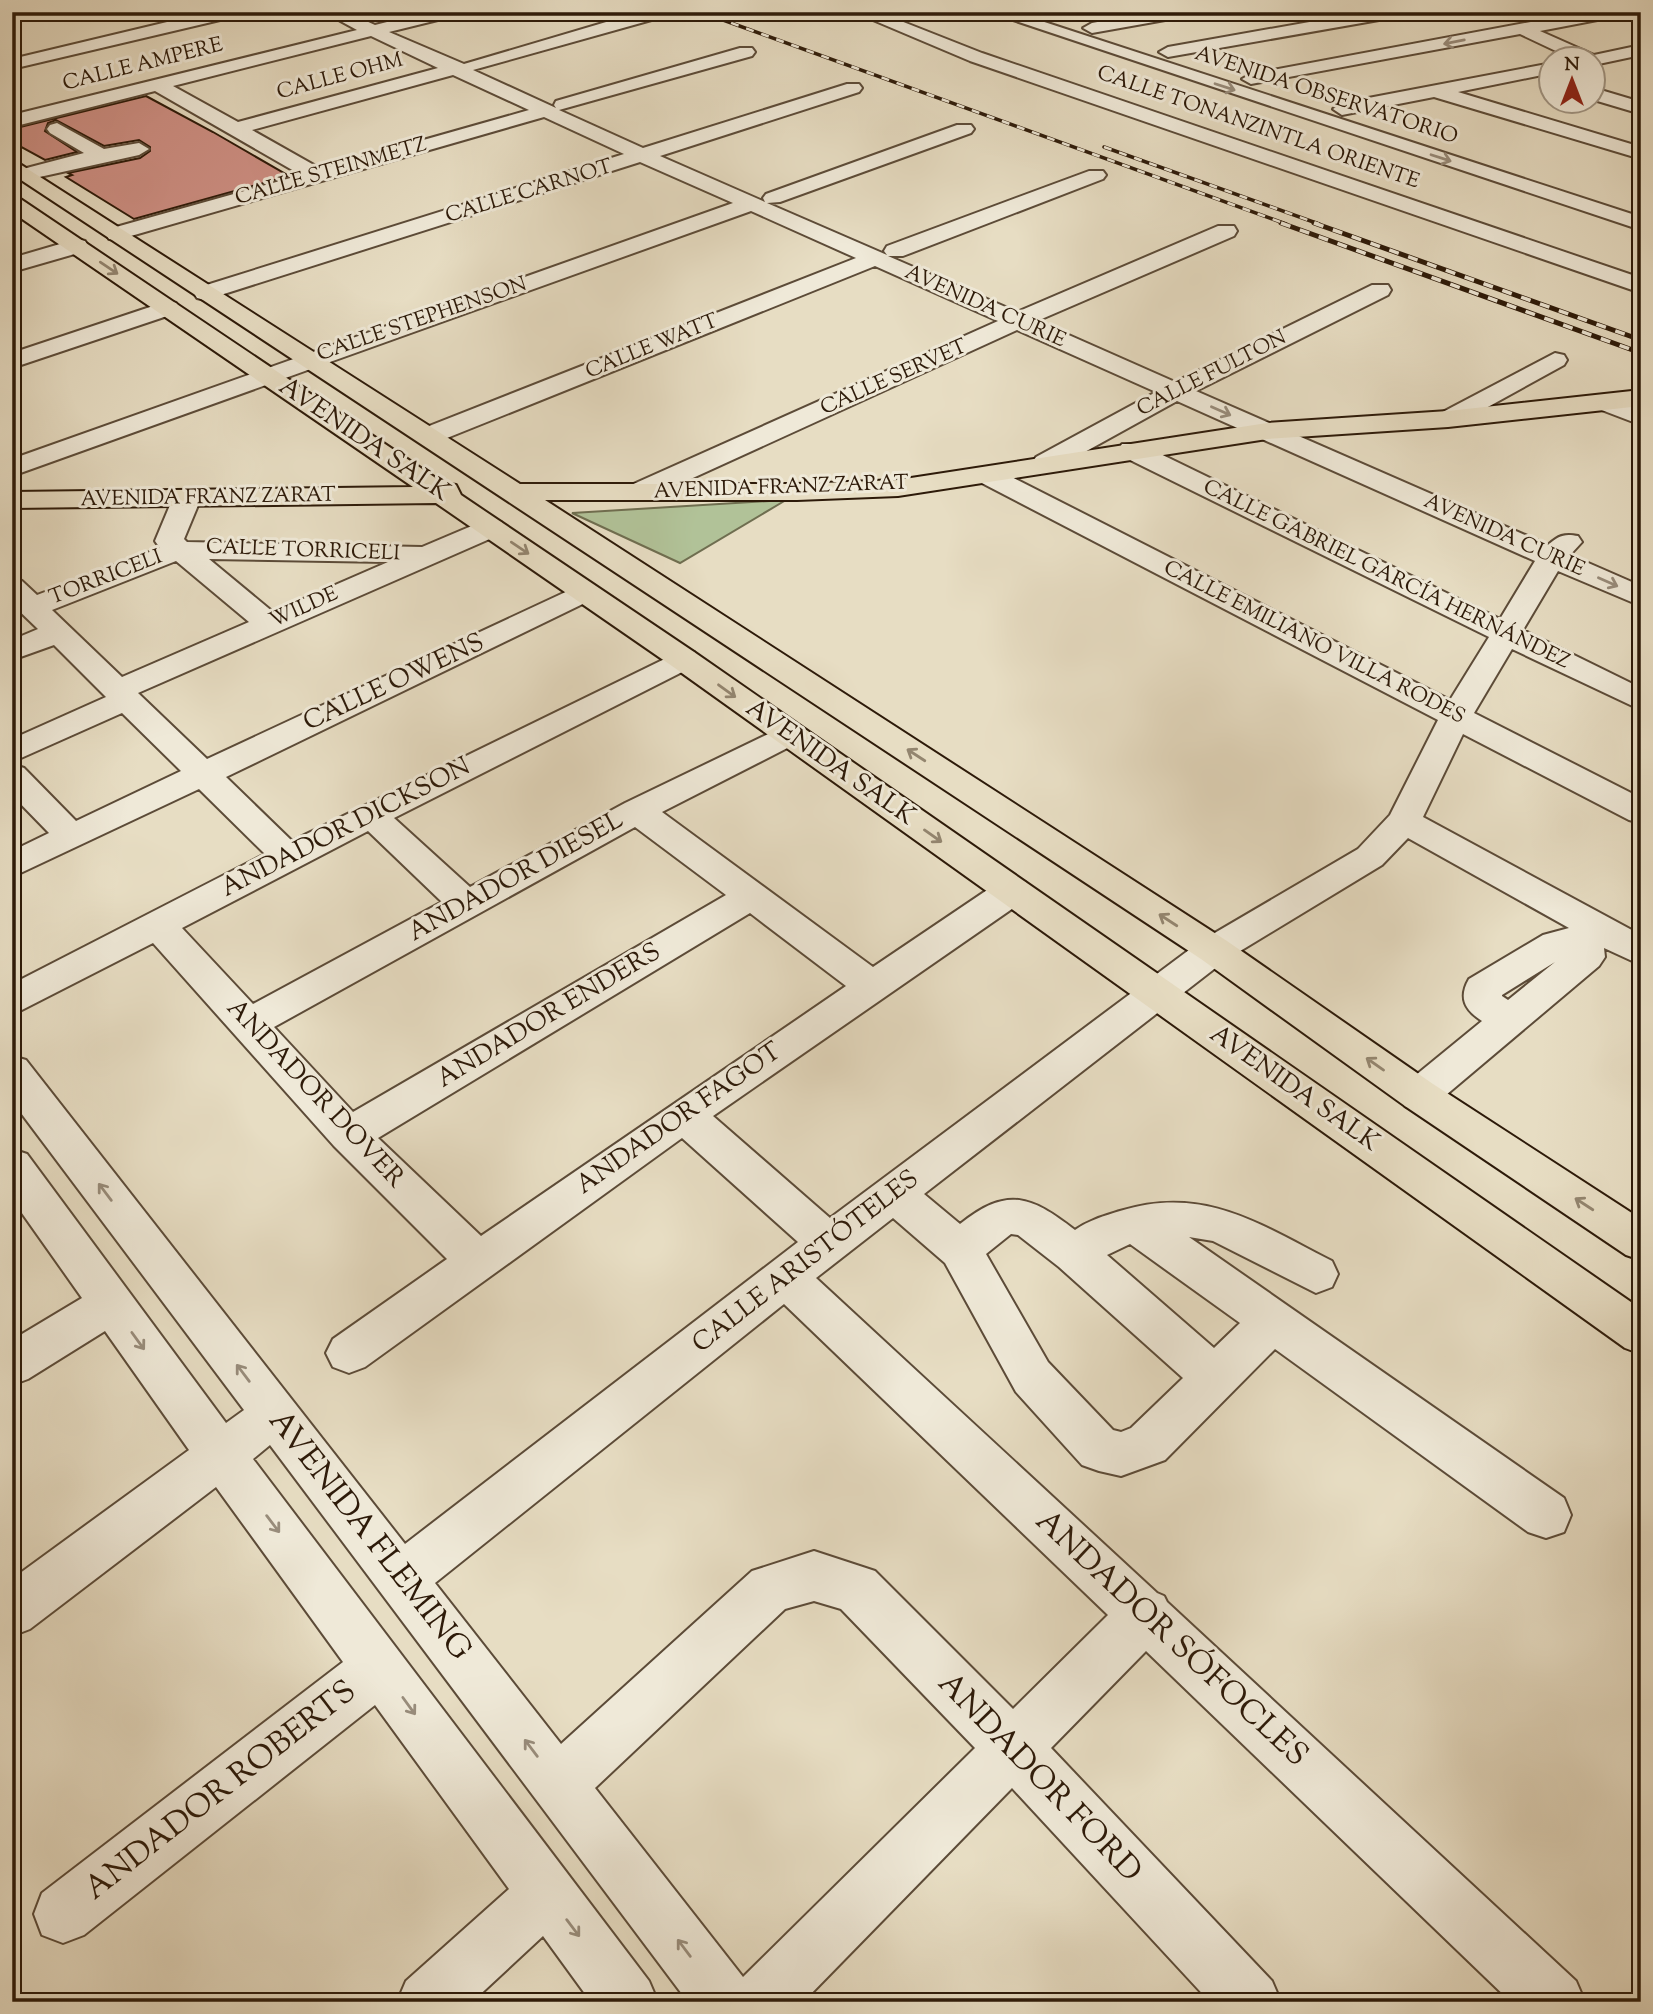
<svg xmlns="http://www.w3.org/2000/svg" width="1653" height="2014" font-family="'Sorts Mill Goudy',serif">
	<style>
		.green { fill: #b1c298; stroke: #6f6e50; stroke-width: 2 }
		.building { fill: #cf9085; stroke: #2d1a09; stroke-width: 2 }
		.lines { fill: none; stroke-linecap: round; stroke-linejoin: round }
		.minor-casing { stroke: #5c4b38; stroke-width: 4 }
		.major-casing { stroke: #2d1a09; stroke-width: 4 }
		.minor { fill: #efe9d8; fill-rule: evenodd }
		.major { fill: #e7ddc3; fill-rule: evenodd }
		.rail-far1-casing { stroke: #2d1a09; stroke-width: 3.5 }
		.rail-casing { stroke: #2d1a09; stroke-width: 5 }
		.rail-far1 { stroke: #efe9d8; stroke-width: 2.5; stroke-dasharray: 8; stroke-linecap: butt }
		.rail { stroke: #efe9d8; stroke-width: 3.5; stroke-dasharray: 10; stroke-linecap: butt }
		.oneway { stroke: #988c7b }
		.oneway2 { stroke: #93856f }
		.labels { text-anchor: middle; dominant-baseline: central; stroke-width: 6; stroke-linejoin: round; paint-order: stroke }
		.far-street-label { font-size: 21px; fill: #2d1a09; stroke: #efe9d8 }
		.street-label { font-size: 26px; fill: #2d1a09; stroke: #efe9d8 }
		.near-street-label { font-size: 32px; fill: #2d1a09; stroke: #efe9d8 }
	</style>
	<rect width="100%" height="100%" fill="#e7ddc3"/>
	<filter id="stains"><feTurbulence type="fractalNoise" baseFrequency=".00286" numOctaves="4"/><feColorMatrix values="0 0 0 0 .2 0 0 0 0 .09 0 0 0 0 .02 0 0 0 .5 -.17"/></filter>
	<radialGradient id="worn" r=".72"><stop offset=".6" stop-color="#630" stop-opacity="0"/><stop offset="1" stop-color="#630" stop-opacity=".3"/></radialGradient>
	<polygon class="green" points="786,500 680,563 572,513"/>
	<polygon class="building" points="146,96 213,132 289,176 134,219 66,177 72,175 68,173 140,158 150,151 150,147 139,140 104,146 56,120 48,123 45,131 77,152 45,160 12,142 12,129"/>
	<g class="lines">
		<defs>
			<g id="minor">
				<polygon points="12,12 33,12 12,20"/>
				<polygon points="209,12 239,12 237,16 12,69 12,59"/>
				<path d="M324,12H346L375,25L427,12H456L454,16L389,32L464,64L640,12H655V19L473,70L556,108L554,105L556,101L740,48H752L755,52L752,56L559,110L643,148L847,84H859L862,88L859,92L660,156L765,202L763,198L766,194L957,125H971L974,129L971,133L780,202L767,203L887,255L884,251L887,246L1089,171H1103L1106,175L1103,179L903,256H888L1017,312L1218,226H1234L1237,231L1234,236L1037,321L1175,382L1372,285H1388L1391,290L1388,295L1196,391L1548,545C1558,536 1564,533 1578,536L1582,542L1570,555L1641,586V606L1558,571L1523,630L1641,688V710L1512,649L1474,713L1641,798V823L1629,820L1463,734L1423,817L1641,935V965L1604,948L1605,957L1599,966L1433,1106L1419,1111L1405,1106L1399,1095L1405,1084L1482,1021C1465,1010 1458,998 1469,979L1543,935L1569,928L1408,838L1382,865L1227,959L924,1194L960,1224C1007,1186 1031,1196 1075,1230C1089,1220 1104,1216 1120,1211C1204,1185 1259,1224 1332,1261L1338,1274L1332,1287L1316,1293L1213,1241L1189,1237L1564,1498L1571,1515L1564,1532L1546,1538L1528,1532L1275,1349L1165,1460L1121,1476L1099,1471L1082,1465L1016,1392L945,1263L893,1218L816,1278L1157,1593L1164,1596L1167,1602L1576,1981L1585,2002H1511L1146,1651L1051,1748L1272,1981L1281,2002H1210L1012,1788L803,2002H688L270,1445L253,1459L649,1981L658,2002H591L543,1936L472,2002H397L406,1981L509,1889L375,1705L84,1935L63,1943L42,1935L34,1914L42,1893L343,1662L216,1487L30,1629L12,1636V1579L189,1450L105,1331L28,1379L12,1385V1340L82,1298L12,1199V1149L27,1154L226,1423L244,1410L12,1101V1056L26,1060L405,1544L798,1242L682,1138L365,1367L349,1373L333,1367L326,1353L333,1339L447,1259L334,1146L153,943L12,1015V984L265,854L199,789L12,877V851L49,833L12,795V764L24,768L76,821L181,771L122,713L12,762V739L106,697L54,645L12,660V640L38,629L12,604V578L22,581L37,595L160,548L155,541L173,498L177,492H197L201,498L184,539L187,542L422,547L481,522L491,520L501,522L505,528L501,534L138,693L207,759L585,583L595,586L600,592L595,598L226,777L292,841L683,650L694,652L698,659L694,666L394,818L470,887L625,803L787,725L799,728L803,735L799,742L662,812L873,967L999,882L1012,879L1025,882L1030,891L1025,900L713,1116L830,1218L1201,941L1358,849L1390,815L1438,720L978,481L974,475L978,469H996L1450,700L1489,637L1122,456L1118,450L1122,444H1140L1500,619L1535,561L1177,401L1054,469H1036L1032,463L1036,457L1156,392L1017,330L649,498H629L625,492L629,486L998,321L875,266L437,442H419L415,436L419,430L856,258L751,211L12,476V459L733,203L640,162L205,300L197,298L194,293L197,288L624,154L544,117L117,240L109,239L106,234L109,229L301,175L155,91L12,127V115L357,30ZM371,36L438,68L238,122L173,86ZM453,75L529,110L321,169L252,130ZM209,559L388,562L273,612ZM176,561L249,622L122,677L52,610ZM635,827L726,895L353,1112L274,1027ZM368,831L442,902L253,1004L182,928ZM750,913L846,986L481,1236L378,1138ZM1555,962L1508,1000L1502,996V995ZM1011,1234L1018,1235L1059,1267L1183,1378L1131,1428L1121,1432L1113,1430L1048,1362L986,1254ZM1130,1244L1240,1323L1214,1348L1107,1255ZM784,1304L1108,1615L1013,1709L875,1571L814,1551L752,1571L561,1744L435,1583ZM814,1601L841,1609L975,1748L743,1977L595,1788L785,1609Z"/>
				<polygon points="854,12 878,12 982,53 1641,278 1641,293 970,61"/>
				<polygon points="989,12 1014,12 1641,217 1641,230"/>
				<polygon points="1152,12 1190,12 1182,17 1092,33 1083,28 1092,23"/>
				<polygon points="1366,12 1404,12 1396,17 1168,57 1159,52 1168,47"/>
				<polygon points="1584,12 1621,12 1613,17 1540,31 1594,55 1641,45 1641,55 1594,65 1594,60 1575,60 1520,34 1251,84 1242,79 1251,74"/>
				<polygon points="1552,63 1552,73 1458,92 1641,147 1641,159 1434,97 1342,115 1333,109 1342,103"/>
				<polygon points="1594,88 1641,102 1641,114 1594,100"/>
				<polygon points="57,123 104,149 139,143 149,149 139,155 26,180 19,178 16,174 19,170 84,153 50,133 47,129 50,125"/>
				<polygon points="77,239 85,241 88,246 85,251 12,272 12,258"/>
				<polygon points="168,301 176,303 180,308 176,313 12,368 12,353"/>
				<polygon points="1555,353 1564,355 1567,360 1564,365 1457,424 1439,424 1435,419 1439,414"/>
				<polygon points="1608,396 1641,408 1641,425 1599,409 1595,404 1599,399"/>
			</g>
			<g id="major">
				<polygon points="12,159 520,484 797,484 898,480 1267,423 1448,411 1641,390 1641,406 1448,427 1267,439 898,496 797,500 545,500 1227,941 1433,1084 1641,1219 1641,1260 1626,1255 1405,1106 1201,959 12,174"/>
				<polygon points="12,196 19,198 443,483 456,485 461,495 694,652 1641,1309 1641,1354 1625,1348 672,666 436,503 12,508 12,492 413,487 12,212"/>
			</g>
		</defs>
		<use href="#minor" class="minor-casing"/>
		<use href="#major" class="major-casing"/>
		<use href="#minor" class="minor"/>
		<use href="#major" class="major"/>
		<defs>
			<g id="rail-far1">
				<polyline points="701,12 1286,224"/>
				<polyline points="1104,147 1319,224"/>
			</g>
			<g id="rail">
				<polyline points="1281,223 1641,353"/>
				<polyline points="1314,223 1641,340"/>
			</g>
		</defs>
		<use href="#rail-far1" class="rail-far1-casing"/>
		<use href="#rail" class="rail-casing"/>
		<use href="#rail-far1" class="rail-far1"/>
		<use href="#rail" class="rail"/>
	</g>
	<defs><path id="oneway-shaft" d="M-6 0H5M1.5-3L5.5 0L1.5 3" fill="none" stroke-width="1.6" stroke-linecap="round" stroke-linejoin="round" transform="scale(1.75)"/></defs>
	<g class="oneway">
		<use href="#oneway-shaft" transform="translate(1454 42) rotate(169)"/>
		<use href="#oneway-shaft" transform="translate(1225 87) rotate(18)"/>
		<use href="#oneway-shaft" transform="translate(1441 158) rotate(18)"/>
		<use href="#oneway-shaft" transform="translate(1221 411) rotate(24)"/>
		<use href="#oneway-shaft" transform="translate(1608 582) rotate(24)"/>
		<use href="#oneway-shaft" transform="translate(105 1192) rotate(-127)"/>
		<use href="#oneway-shaft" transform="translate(138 1341) rotate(54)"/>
		<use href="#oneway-shaft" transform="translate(243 1373) rotate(-127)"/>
		<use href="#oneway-shaft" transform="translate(273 1524) rotate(53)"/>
		<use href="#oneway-shaft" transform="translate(409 1706) rotate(54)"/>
		<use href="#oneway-shaft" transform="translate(531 1748) rotate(-127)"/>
		<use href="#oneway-shaft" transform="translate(573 1928) rotate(53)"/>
		<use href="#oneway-shaft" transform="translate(684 1948) rotate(-127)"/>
	</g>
	<g class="oneway2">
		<use href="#oneway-shaft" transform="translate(109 268) rotate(34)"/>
		<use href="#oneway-shaft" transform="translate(520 548) rotate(34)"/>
		<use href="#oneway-shaft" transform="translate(727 691) rotate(36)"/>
		<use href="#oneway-shaft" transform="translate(916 755) rotate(-147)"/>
		<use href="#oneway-shaft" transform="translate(933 836) rotate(35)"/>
		<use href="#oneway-shaft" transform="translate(1168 920) rotate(-147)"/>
		<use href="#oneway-shaft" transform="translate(1375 1064) rotate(-145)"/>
		<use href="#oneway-shaft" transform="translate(1584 1204) rotate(-147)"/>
	</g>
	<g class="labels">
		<g class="far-street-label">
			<text transform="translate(143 65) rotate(-14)">CALLE AMPERE</text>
			<text transform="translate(340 77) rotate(-15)">CALLE OHM</text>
			<text transform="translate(1326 96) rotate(18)">AVENIDA OBSERVATORIO</text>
			<text transform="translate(1258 128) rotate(19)">CALLE TONANZINTLA ORIENTE</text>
			<text transform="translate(331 172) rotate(-16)">CALLE STEINMETZ</text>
			<text transform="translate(529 192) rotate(-17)">CALLE CARNOT</text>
			<text transform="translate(985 307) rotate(24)">AVENIDA CURIE</text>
			<text transform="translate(422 320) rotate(-19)">CALLE STEPHENSON</text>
			<text transform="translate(652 347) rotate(-22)">CALLE WATT</text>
			<text transform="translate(1212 374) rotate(-27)">CALLE FULTON</text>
			<text transform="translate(894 378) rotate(-24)">CALLE SERVET</text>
			<text transform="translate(781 488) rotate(-2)">AVENIDA FRANZ ZARAT</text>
			<text transform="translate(208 498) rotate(-1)">AVENIDA FRANZ ZARAT</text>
			<text transform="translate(1504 536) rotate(24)">AVENIDA CURIE</text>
			<text transform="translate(303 551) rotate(2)">CALLE TORRICELI</text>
			<text transform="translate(1386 575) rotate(26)">CALLE GABRIEL GARCÍA HERNÁNDEZ</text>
			<text transform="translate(106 578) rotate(-21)">TORRICELI</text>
			<text transform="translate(304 608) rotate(-24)">WILDE</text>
			<text transform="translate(1314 643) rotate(27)">CALLE EMILIANO VILLA RODES</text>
		</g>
		<g class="street-label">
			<text transform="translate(364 440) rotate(34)">AVENIDA SALK</text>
			<text transform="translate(394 683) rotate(-25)">CALLE OWENS</text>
			<text transform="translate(830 763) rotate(35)">AVENIDA SALK</text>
			<text transform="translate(346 828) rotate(-27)">ANDADOR DICKSON</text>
			<text transform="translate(516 877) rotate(-29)">ANDADOR DIESEL</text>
			<text transform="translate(549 1016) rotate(-31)">ANDADOR ENDERS</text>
			<text transform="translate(1294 1089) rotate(35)">AVENIDA SALK</text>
			<text transform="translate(315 1094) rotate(47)">ANDADOR DOVER</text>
			<text transform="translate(679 1119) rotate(-35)">ANDADOR FAGOT</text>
			<text transform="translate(806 1262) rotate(-38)">CALLE ARISTÓTELES</text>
		</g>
		<g class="near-street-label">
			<text transform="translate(369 1536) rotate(52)">AVENIDA FLEMING</text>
			<text transform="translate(1171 1639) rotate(43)">ANDADOR SÓFOCLES</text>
			<text transform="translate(1039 1778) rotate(46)">ANDADOR FORD</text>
			<text transform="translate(221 1791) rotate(-38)">ANDADOR ROBERTS</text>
		</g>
	</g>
	<rect width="1653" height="2014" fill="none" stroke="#e7ddc3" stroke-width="42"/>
	<rect x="14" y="14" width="1625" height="1986" fill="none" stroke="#2d1a09" stroke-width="3.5"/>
	<rect x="21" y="21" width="1611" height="1972" fill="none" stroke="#2d1a09" stroke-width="2"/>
	<g transform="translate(1572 80)"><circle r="33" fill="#efe9d8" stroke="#a19685" stroke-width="2"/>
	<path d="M0-5L12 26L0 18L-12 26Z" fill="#8f2418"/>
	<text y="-10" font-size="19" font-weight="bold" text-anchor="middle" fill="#2d1a09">N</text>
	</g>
	<rect width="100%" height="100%" filter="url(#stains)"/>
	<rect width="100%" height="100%" fill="url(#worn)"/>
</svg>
